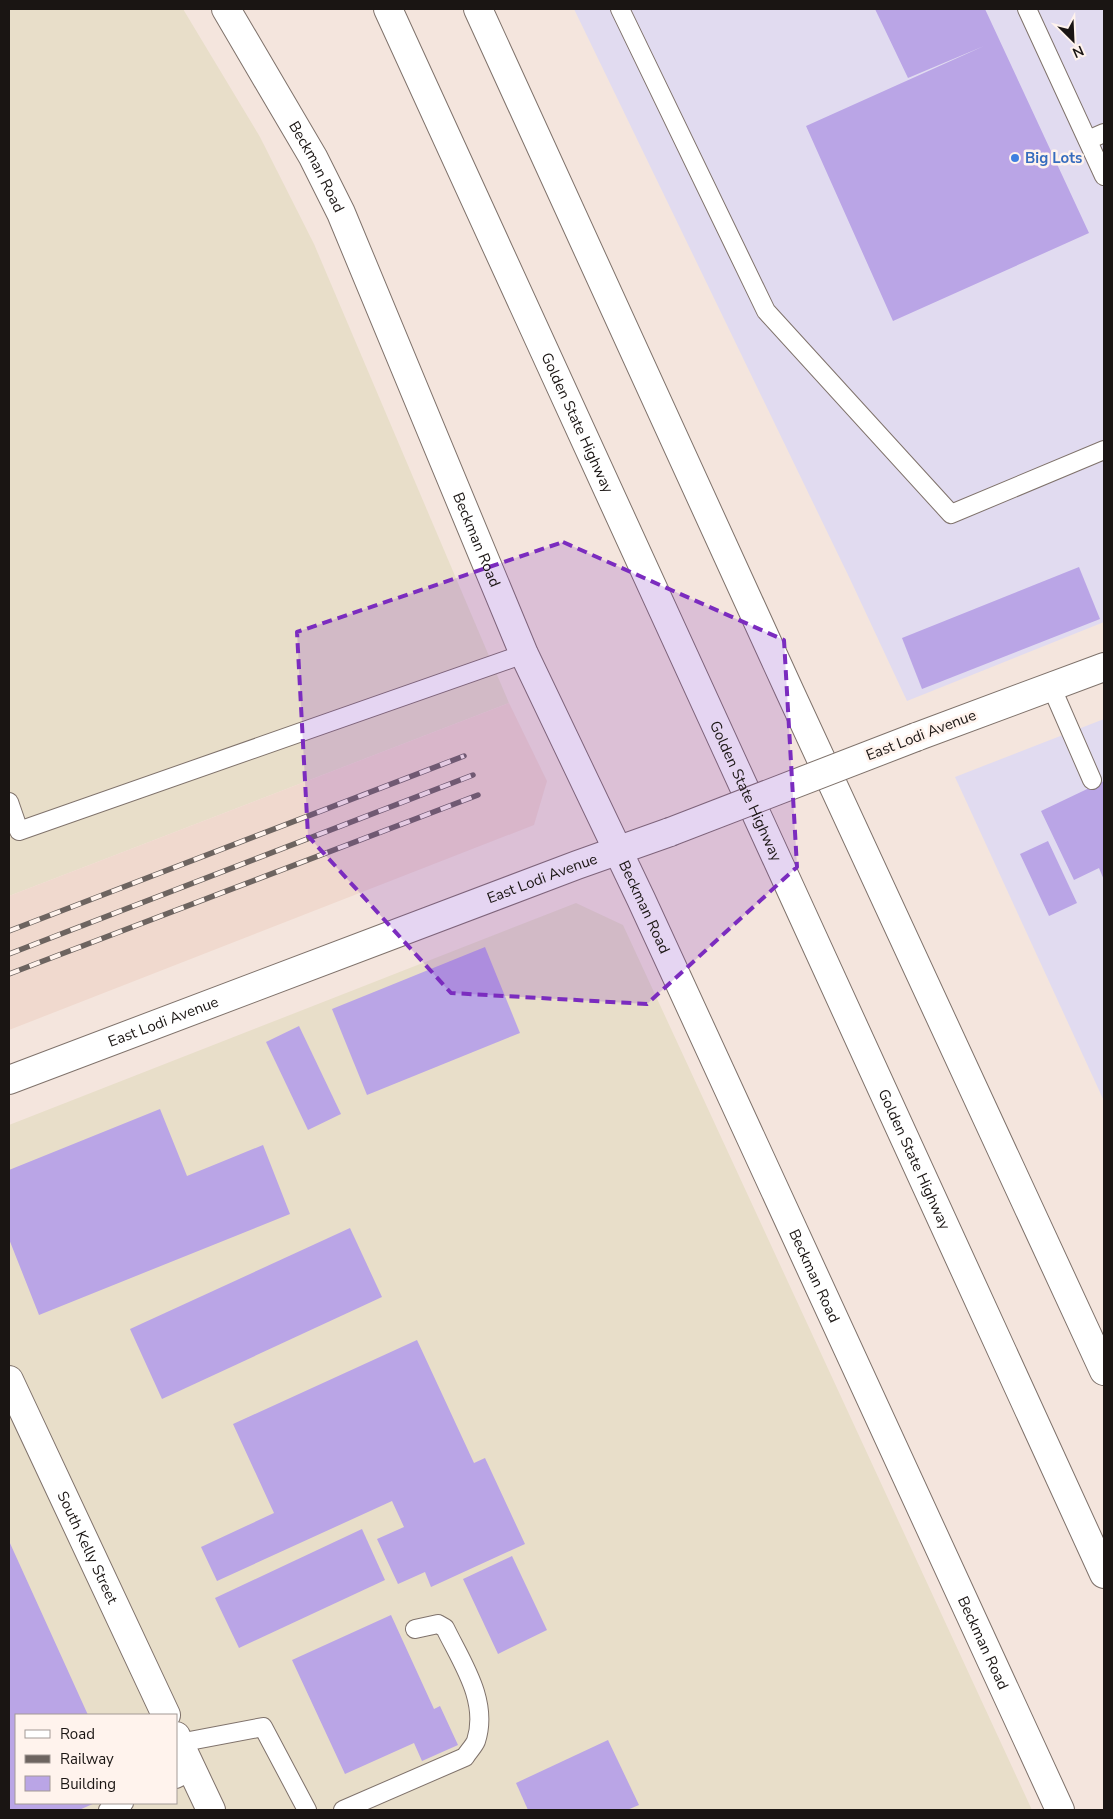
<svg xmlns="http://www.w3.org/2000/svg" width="1113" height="1819" font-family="'Nunito Sans',sans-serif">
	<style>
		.commercial { fill: #e1dbf0 }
		.industrial { fill: #e8dec9; fill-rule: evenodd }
		.built { fill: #f0d9ce }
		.building { fill: #baa5e6 }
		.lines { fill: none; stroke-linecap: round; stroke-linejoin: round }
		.service-casing { stroke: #7f726b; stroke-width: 20 }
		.minor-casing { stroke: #7f726b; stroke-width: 30 }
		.tertiary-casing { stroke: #7f726b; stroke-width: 30 }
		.motorway-casing { stroke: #7f726b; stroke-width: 30 }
		.service { stroke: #fff; stroke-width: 18 }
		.minor { stroke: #fff; stroke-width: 28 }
		.tertiary { stroke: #fff; stroke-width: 28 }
		.motorway { stroke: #fff; stroke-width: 28 }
		.rail-casing { stroke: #6d6460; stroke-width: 5.5 }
		.rail { stroke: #fff3ed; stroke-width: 4; stroke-dasharray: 11; stroke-linecap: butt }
		.tertiary-bridge-casing { stroke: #7f726b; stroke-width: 30; stroke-linecap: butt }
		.tertiary-bridge { stroke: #fff; stroke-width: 28 }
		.marked { fill: #7b2cbf; fill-opacity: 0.2; stroke: #7b2cbf; stroke-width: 4; stroke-dasharray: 10 6; stroke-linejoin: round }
		.shop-dot { fill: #3f7fe0; stroke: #fff3ed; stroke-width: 2 }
		.labels { text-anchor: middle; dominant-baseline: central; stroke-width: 5; stroke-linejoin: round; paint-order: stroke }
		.shop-label { font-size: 15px; font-weight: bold; fill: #366cbe; stroke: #fff3ed; text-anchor: start }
		.street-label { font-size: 15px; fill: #1a1513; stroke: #fff3ed }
	</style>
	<rect width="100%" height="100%" fill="#f4e5dd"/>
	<g class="commercial">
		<polygon points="574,9 1104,9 1104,622 907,701 850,579"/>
		<polygon points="1104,719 1104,1101 955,777"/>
	</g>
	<g class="industrial">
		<polygon points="9,9 183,9 260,137 314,244 509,703 9,896"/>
		<path d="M576,903L623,925L1032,1810H9V1125ZM16,1715H176V1803H16Z"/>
	</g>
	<polygon class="built" points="509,703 547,781 534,825 9,1030 9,896"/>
	<g class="building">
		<polygon points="875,9 985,9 1089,233 893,321 806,126 984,46 908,78"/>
		<polygon points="1079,567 1100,619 922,689 902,638"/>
		<polygon points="1104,781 1104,880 1099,868 1074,880 1041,811"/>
		<polygon points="1048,841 1077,903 1049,916 1020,854"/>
		<polygon points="485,947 520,1033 367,1095 332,1009"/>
		<polygon points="299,1026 341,1114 308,1130 266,1042"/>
		<polygon points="160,1109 187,1176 263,1145 290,1214 39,1315 9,1239 9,1170"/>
		<polygon points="350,1228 382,1297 162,1399 130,1329"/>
		<polygon points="417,1340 474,1463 485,1458 525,1544 431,1587 425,1572 398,1584 377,1539 404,1527 392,1501 217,1581 201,1547 274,1513 233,1424"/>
		<polygon points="362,1529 385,1580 239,1648 215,1598"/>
		<polygon points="9,1541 88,1715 16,1715 16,1803 95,1803 79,1810 9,1810"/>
		<polygon points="512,1556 547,1630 498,1654 463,1579"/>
		<polygon points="391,1615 434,1709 440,1706 458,1745 422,1761 414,1743 345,1774 292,1660"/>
		<polygon points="608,1740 639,1805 627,1810 528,1810 516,1783"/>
	</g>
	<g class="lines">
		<defs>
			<g id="service">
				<polyline points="620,9 766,311 951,514 1104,450"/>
				<polyline points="1027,9 1104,176"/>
				<polyline points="1088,140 1104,133"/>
				<polyline points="1051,686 1092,780"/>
				<polyline points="9,802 19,831 524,654"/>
				<polyline points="179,1743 263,1727 307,1810"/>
				<polyline points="176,1779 192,1771"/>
				<polyline points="108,1810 124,1803"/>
				<path d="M343,1810L465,1757C468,1752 474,1746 476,1741C489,1701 462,1663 445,1628L438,1624L415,1629"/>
			</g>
			<g id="minor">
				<path id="s1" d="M9,1380L166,1715"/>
				<polyline points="176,1736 211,1810"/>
			</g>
			<g id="tertiary">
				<path id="s2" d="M226,9L313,157L341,213L524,654L641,899L1060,1810"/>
				<polyline points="916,737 1104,667"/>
				<path id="s3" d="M9,1080L577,865L670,832"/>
			</g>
			<g id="motorway">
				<path id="s4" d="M388,9L1104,1574"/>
				<polyline points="478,9 790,692 1104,1371"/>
			</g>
		</defs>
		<use href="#service" class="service-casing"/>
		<use href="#minor" class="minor-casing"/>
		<use href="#tertiary" class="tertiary-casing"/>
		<use href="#motorway" class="motorway-casing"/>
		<use href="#service" class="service"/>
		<use href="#minor" class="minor"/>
		<use href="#tertiary" class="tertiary"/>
		<use href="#motorway" class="motorway"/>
		<defs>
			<g id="rail">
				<polyline points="9,931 464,756"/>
				<polyline points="9,954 473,775"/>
				<polyline points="9,974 478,795"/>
			</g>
		</defs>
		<use href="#rail" class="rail-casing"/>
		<use href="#rail" class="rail"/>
		<defs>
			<polyline id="tertiary-bridge" points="670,832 916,737"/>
		</defs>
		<use href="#tertiary-bridge" class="tertiary-bridge-casing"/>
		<use href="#tertiary-bridge" class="tertiary-bridge"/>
	</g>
	<path class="marked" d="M563,542L784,640L797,867L647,1004L451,993L308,836L297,632Z"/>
	<circle class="shop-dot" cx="1015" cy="158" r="5"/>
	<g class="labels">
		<g class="shop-label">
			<text x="1025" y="158">Big Lots</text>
		</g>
		<g class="street-label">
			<text stroke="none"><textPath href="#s2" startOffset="182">Beckman Road</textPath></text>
			<text stroke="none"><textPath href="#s4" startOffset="455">Golden State Highway</textPath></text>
			<text stroke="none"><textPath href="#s2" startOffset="588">Beckman Road</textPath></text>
			<text transform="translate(921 735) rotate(-21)">East Lodi Avenue</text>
			<text stroke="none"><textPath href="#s4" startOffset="860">Golden State Highway</textPath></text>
			<text stroke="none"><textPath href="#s3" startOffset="570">East Lodi Avenue</textPath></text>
			<text stroke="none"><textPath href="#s2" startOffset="992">Beckman Road</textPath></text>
			<text stroke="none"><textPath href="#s3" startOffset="165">East Lodi Avenue</textPath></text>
			<text stroke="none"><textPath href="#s4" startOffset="1265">Golden State Highway</textPath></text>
			<text stroke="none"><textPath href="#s2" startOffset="1398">Beckman Road</textPath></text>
			<text stroke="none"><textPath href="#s1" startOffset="185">South Kelly Street</textPath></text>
			<text stroke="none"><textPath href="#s2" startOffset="1802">Beckman Road</textPath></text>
		</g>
	</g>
	<rect width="1113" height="1819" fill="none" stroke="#1a1513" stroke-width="20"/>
	<rect x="15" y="1714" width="162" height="90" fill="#fff3ed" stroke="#a39a96"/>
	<rect x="25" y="1730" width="25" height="8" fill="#ffffff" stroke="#a39a96"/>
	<text x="60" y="1739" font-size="15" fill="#1a1513">Road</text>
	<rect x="25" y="1755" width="25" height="8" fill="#6d6460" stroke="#a39a96"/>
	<text x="60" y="1764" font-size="15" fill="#1a1513">Railway</text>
	<rect x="25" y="1776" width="25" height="15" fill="#baa5e6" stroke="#a39a96"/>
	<text x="60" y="1789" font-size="15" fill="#1a1513">Building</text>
	<g transform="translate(1073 40) rotate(156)" stroke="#fff3ed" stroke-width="4" paint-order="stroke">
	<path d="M0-4L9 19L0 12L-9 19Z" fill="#1a1513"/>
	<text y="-8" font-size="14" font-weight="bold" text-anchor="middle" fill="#1a1513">N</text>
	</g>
</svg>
